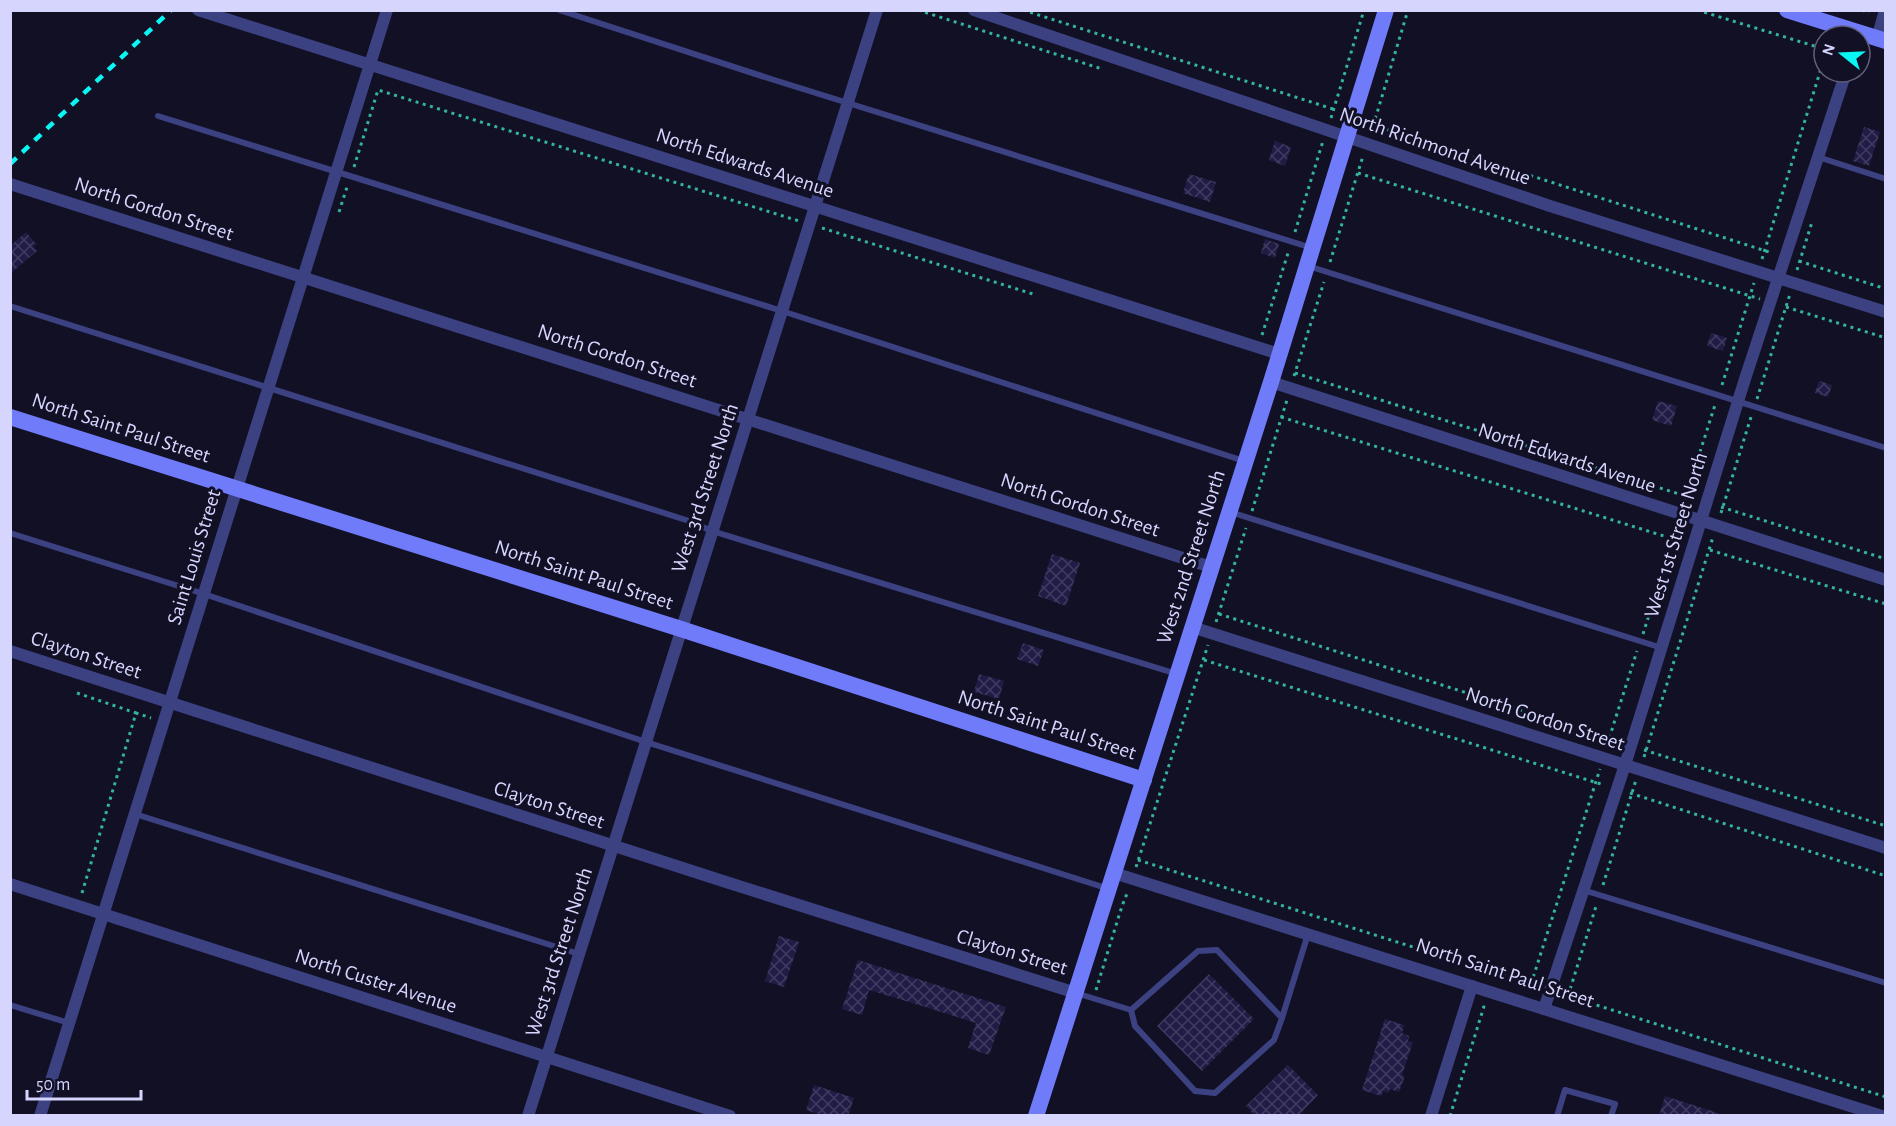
<svg xmlns="http://www.w3.org/2000/svg" width="1896" height="1126" font-family="'Alegreya Sans',sans-serif">
	<style>
		.building { fill: url(#building-cross-hatch) }
		.lines { fill: none; stroke-linecap: round; stroke-linejoin: round }
		.path { stroke: #34b39e; stroke-width: 3; stroke-dasharray: 3 4.5; stroke-linecap: butt }
		.lane { stroke: #3c4182; stroke-width: 6 }
		.street { stroke: #3c4182; stroke-width: 12 }
		.secondary { stroke: #707bfa; stroke-width: 16 }
		.rail { stroke: #09f6f5; stroke-width: 4.5; stroke-dasharray: 9 8; stroke-linecap: butt }
		.labels { text-anchor: middle; dominant-baseline: central; stroke-width: 6; stroke-linejoin: round; paint-order: stroke }
		.street-label { font-size: 21px; fill: #d6d5fe; stroke: #111025 }
	</style>
	<defs>
		<pattern id="building-cross-hatch" width="8" height="8" patternUnits="userSpaceOnUse" patternTransform="scale(1.5)"><rect width="8" height="8" fill="#201c45"/><path d="M0 0l8 8M0 8l8-8" fill="none" stroke="#403c61"/></pattern>
	</defs>
	<rect width="100%" height="100%" fill="#111025"/>
	<g class="building">
		<polygon points="1864,127 1880,132 1869,166 1853,161"/>
		<polygon points="1275,141 1291,147 1285,166 1269,160"/>
		<polygon points="1189,174 1216,182 1210,202 1183,193"/>
		<polygon points="26,232 37,245 33,246 37,251 10,274 10,246"/>
		<polygon points="1265,239 1279,244 1275,258 1261,253"/>
		<polygon points="1711,333 1727,338 1723,351 1707,346"/>
		<polygon points="1819,381 1832,385 1828,397 1815,393"/>
		<polygon points="1658,401 1677,406 1671,426 1652,420"/>
		<polygon points="1052,554 1080,563 1066,606 1038,596"/>
		<polygon points="1023,643 1044,650 1038,666 1017,659"/>
		<polygon points="979,674 1004,681 999,699 974,692"/>
		<polygon points="779,936 799,942 784,987 765,981"/>
		<polygon points="858,960 1006,1007 989,1055 968,1048 976,1023 919,1005 869,990 862,1015 842,1009"/>
		<polygon points="1209,974 1254,1019 1202,1071 1157,1026"/>
		<polygon points="1385,1019 1404,1025 1402,1033 1409,1036 1408,1041 1413,1042 1402,1075 1405,1076 1399,1092 1390,1089 1388,1093 1383,1091 1381,1096 1362,1090"/>
		<polygon points="1288,1065 1318,1095 1298,1116 1255,1116 1246,1106"/>
		<polygon points="814,1085 854,1098 848,1116 825,1116 806,1110"/>
		<polygon points="1665,1096 1718,1113 1717,1116 1659,1116"/>
	</g>
	<g class="lines">
		<g class="path">
			<polyline points="918,10 1102,69"/>
			<polyline points="1023,10 1333,109"/>
			<polyline points="1697,10 1824,49"/>
			<polyline points="1862,10 1869,13"/>
			<polyline points="1860,71 1863,61"/>
			<polyline points="1331,118 1364,10"/>
			<polyline points="1373,125 1772,253"/>
			<polyline points="1371,133 1408,10"/>
			<polyline points="354,167 378,90 799,221"/>
			<polyline points="1358,173 1760,299"/>
			<polyline points="339,212 348,184"/>
			<polyline points="822,228 1036,295"/>
			<polyline points="1295,232 1323,141"/>
			<polyline points="1762,259 1824,59"/>
			<polyline points="1799,261 1886,289"/>
			<polyline points="1330,262 1363,156"/>
			<polyline points="1797,270 1812,222"/>
			<polyline points="1786,307 1886,338"/>
			<polyline points="1262,335 1289,250"/>
			<polyline points="1295,373 1695,499"/>
			<polyline points="1294,376 1324,282"/>
			<polyline points="1722,385 1754,283"/>
			<polyline points="1757,399 1790,294"/>
			<polyline points="1281,417 1680,541"/>
			<polyline points="1684,502 1715,405"/>
			<polyline points="1721,507 1886,559"/>
			<polyline points="1252,511 1287,400"/>
			<polyline points="1721,513 1751,417"/>
			<polyline points="1710,550 1886,604"/>
			<polyline points="1219,614 1621,742"/>
			<polyline points="1216,622 1246,528"/>
			<polyline points="1643,634 1677,526"/>
			<polyline points="1204,660 1604,785"/>
			<polyline points="77,693 136,713"/>
			<polyline points="1607,745 1637,651"/>
			<polyline points="1644,750 1886,826"/>
			<polyline points="1644,757 1713,537"/>
			<polyline points="1630,793 1886,876"/>
			<polyline points="1138,860 1495,973 1493,979"/>
			<polyline points="1136,867 1208,645"/>
			<polyline points="1603,885 1636,780"/>
			<polyline points="82,893 136,713 151,718"/>
			<polyline points="1495,973 1539,987"/>
			<polyline points="1531,984 1600,769"/>
			<polyline points="1096,990 1122,906 1128,891"/>
			<polyline points="1568,996 1597,903"/>
			<polyline points="1568,996 1886,1097"/>
			<polyline points="1450,1116 1485,1003"/>
		</g>
		<g class="lane">
			<polyline points="559,10 771,79 1312,248"/>
			<polyline points="158,116 782,311 1244,461"/>
			<polyline points="1818,157 1886,179"/>
			<polyline points="1308,266 1886,448"/>
			<polyline points="10,306 686,520 712,531 1177,674"/>
			<polyline points="1230,512 1662,648"/>
			<polyline points="10,533 204,594 646,742 1109,889"/>
			<polyline points="135,814 579,954"/>
			<polyline points="1583,890 1886,983"/>
			<polyline points="1076,993 1131,1010 1198,951 1217,950 1282,1018 1274,1040 1215,1093 1195,1091 1135,1026 1131,1010"/>
			<polyline points="10,1005 69,1023"/>
			<polyline points="1282,1018 1308,934"/>
			<polyline points="1557,1116 1565,1090 1615,1104 1611,1116"/>
		</g>
		<g class="street">
			<polyline points="198,10 1279,354"/>
			<polyline points="974,10 1550,206 1886,312"/>
			<polyline points="1877,39 1885,10"/>
			<polyline points="10,184 1211,567"/>
			<polyline points="1271,382 1886,580"/>
			<polyline points="1192,627 1886,848"/>
			<polyline points="10,651 726,882 1076,993"/>
			<polyline points="1114,873 1882,1116"/>
			<polyline points="10,884 730,1116"/>
			<polyline points="1544,1009 1625,765 1744,382 1846,72"/>
			<polyline points="40,1116 387,10"/>
			<polyline points="528,1116 877,10"/>
			<polyline points="1431,1116 1472,986"/>
		</g>
		<g class="secondary">
			<polyline points="1787,10 1886,41"/>
			<polyline points="10,417 681,629 1144,780"/>
			<polyline points="1036,1116 1271,382 1386,10"/>
		</g>
		<polyline class="rail" points="10,164 171,10"/>
	</g>
	<g class="labels">
		<g class="street-label">
			<text transform="translate(1435 146) rotate(19)">North Richmond Avenue</text>
			<text transform="translate(745 163) rotate(18)">North Edwards Avenue</text>
			<text transform="translate(154 209) rotate(18)">North Gordon Street</text>
			<text transform="translate(617 356) rotate(18)">North Gordon Street</text>
			<text transform="translate(121 428) rotate(18)">North Saint Paul Street</text>
			<text transform="translate(1567 458) rotate(18)">North Edwards Avenue</text>
			<text transform="translate(705 488) rotate(-72)">West 3rd Street North</text>
			<text transform="translate(1080 505) rotate(18)">North Gordon Street</text>
			<text transform="translate(1676 535) rotate(-73)">West 1st Street North</text>
			<text transform="translate(194 557) rotate(-73)">Saint Louis Street</text>
			<text transform="translate(1191 557) rotate(-72)">West 2nd Street North</text>
			<text transform="translate(584 575) rotate(18)">North Saint Paul Street</text>
			<text transform="translate(86 655) rotate(18)">Clayton Street</text>
			<text transform="translate(1545 719) rotate(18)">North Gordon Street</text>
			<text transform="translate(1047 725) rotate(18)">North Saint Paul Street</text>
			<text transform="translate(549 805) rotate(18)">Clayton Street</text>
			<text transform="translate(559 952) rotate(-72)">West 3rd Street North</text>
			<text transform="translate(1012 952) rotate(17)">Clayton Street</text>
			<text transform="translate(1505 973) rotate(18)">North Saint Paul Street</text>
			<text transform="translate(376 981) rotate(18)">North Custer Avenue</text>
		</g>
	</g>
	<rect width="1896" height="1126" fill="none" stroke="#d6d5fe" stroke-width="24"/>
	<g transform="translate(1842 54) rotate(288)"><circle r="28" fill="#111025" stroke="#605f7c" stroke-width="1.5"/>
	<path d="M0-4.5L10 22L0 15L-10 22Z" fill="#09f6f5"/>
	<text y="-9" font-size="16" font-weight="bold" text-anchor="middle" fill="#d6d5fe">N</text>
	</g>
	<path d="M27 1090v9h114v-9" fill="none" stroke="#d6d5fe" stroke-width="3"/>
	<text x="36" y="1090" font-size="18" fill="#d6d5fe" stroke="#111025" stroke-width="4.5" paint-order="stroke">50 m</text>
</svg>
